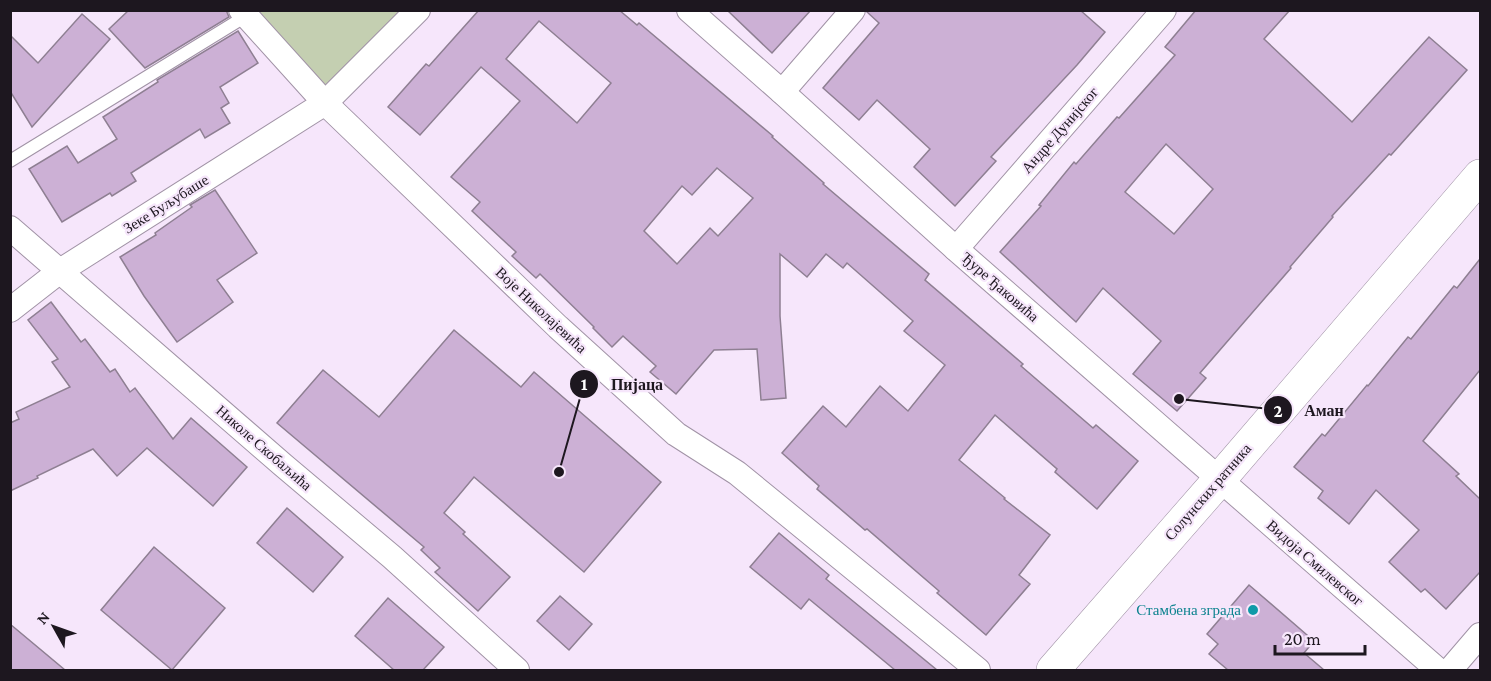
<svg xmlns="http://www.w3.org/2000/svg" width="1491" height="681" font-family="'Crimson Pro',serif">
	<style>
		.green { fill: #c4cfb1 }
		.building { fill: #ccb0d5; stroke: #8e7f92; stroke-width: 1.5; fill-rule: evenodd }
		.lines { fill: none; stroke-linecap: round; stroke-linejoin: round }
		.lane-casing { stroke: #a193a6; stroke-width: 14 }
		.street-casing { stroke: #a193a6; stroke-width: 26 }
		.secondary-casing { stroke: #a193a6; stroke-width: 34 }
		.lane { stroke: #fff; stroke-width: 12 }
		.street { stroke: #fff; stroke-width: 24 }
		.secondary { stroke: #fff; stroke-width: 33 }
		.culture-dot { fill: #0f9aa8; stroke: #f6e6fb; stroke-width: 2 }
		.labels { text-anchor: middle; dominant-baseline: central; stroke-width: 4.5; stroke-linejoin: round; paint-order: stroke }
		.street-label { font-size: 15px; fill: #1d171f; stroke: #f6e6fb }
		.culture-label { font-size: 15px; fill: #0d838f; stroke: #f6e6fb; text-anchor: end }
		.leader { fill: none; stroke: #1d171f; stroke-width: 2 }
		.callout-dot { fill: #1d171f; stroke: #f6e6fb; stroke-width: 2 }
		.mark-label { font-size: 18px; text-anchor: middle; font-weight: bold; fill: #fff }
		.callout-label { font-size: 16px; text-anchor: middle; font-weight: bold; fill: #1d171f; stroke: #f6e6fb; stroke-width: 4.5; stroke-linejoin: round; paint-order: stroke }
	</style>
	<rect width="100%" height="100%" fill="#f6e6fb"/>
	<polygon class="green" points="249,11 417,11 325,103"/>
	<g class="building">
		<polygon points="129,10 226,10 229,17 145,68 109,29"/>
		<path d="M479,10H619L637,25L639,23L773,136L772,137L824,183L823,184L929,274L925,280L1023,364L1021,366L1093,428L1096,425L1138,461L1097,509L1055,472L1057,469L995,415L959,460L1005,498L1004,499L1050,535L1019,575L1030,584L986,635L937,593L939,591L867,529L865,530L817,489L819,486L782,453L823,406L846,427L880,386L908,411L945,365L904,331L913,321L847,263L843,268L826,254L807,277L780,254V316L786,398L761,400L757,349L714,350L676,394L650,372L656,366L623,336L612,347L593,328L594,327L540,274L536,278L512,256L516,252L472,211L480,202L451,177L520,101L481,67L420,135L388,107L426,64L429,66ZM539,21L611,83L577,123L506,59ZM717,168L753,198L718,236L710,228L677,264L644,231L682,186L692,195Z"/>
		<polygon points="727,10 811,10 772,53"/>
		<polygon points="867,10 1080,10 1105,32 1077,65 991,157 996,161 955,206 914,167 930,149 877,100 859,120 823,88 879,23 867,12"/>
		<path d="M1196,10H1290L1264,39L1352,122L1429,37L1467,70L1391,155L1389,154L1332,216L1333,217L1290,267L1291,268L1200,373L1206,378L1177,411L1133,374L1161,341L1103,288L1076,322L1000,252L1041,206L1039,205L1074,162L1076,164L1117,117L1119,118L1175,55L1165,47ZM1166,144L1213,189L1174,234L1125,192Z"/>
		<polygon points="82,14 110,39 32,127 10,91 10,35 38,63"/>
		<polygon points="238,31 258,63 220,87 229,103 221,108 230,123 205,138 200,129 131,173 136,181 112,196 110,193 62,222 29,169 67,146 78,163 117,139 103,117 158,82 157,80"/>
		<polygon points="215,190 257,253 217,280 233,302 177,342 144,296 120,257 156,235 155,233 192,207 190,205"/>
		<polygon points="1480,259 1480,370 1423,441 1459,474 1456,476 1480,499 1480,572 1446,609 1425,589 1421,592 1389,562 1419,530 1376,490 1349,524 1318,498 1323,491 1294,467 1322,434 1325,436 1367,385 1368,386 1408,337 1411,339 1454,286 1457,288"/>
		<polygon points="51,302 81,342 85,339 110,372 115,369 130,392 135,388 173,439 191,418 247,467 213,506 147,448 117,476 93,449 37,476 38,478 10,491 10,423 19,419 16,412 70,387 52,362 58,359 28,320"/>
		<polygon points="454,330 521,387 534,372 661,482 584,572 474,477 444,513 465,532 463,534 510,577 478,611 435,572 440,568 421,550 424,547 277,423 323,370 379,417"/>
		<polygon points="287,508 343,557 313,592 257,543"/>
		<polygon points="779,533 829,575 826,579 937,670 895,670 809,599 801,609 750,567"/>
		<polygon points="154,547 225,608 172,670 101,610"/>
		<polygon points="1249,585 1314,641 1304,653 1324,670 1228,670 1209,654 1218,644 1207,634"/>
		<polygon points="560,596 592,624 569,650 537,621"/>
		<polygon points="388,598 444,647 423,670 394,670 355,636"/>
		<polygon points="10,624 65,670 10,670"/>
	</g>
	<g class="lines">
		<defs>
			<polyline id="lane" points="10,161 246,16"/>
			<g id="street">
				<polyline points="241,10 325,103 558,327 676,434 737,473 978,670"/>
				<polyline points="689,10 782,92 956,249 1438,670"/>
				<polyline points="782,92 853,10"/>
				<polyline points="10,228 283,465 392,557 517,670"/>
				<polyline points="956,249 1164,10"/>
				<polyline points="10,310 60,271 325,103 418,10"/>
				<polyline points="1450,670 1480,635"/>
			</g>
			<polyline id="secondary" points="1053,670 1219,480 1480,176"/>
		</defs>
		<use href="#lane" class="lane-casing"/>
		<use href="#street" class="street-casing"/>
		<use href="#secondary" class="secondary-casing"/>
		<use href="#lane" class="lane"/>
		<use href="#street" class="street"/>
		<use href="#secondary" class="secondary"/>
	</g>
	<circle class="culture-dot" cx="1253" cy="610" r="6"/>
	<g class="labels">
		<g class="street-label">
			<text transform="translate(1060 130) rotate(-49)">Андре Дунијског</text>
			<text transform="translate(166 204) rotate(-32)">Зеке Буљубаше</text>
			<text transform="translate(1000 287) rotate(41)">Ђуре Ђаковића</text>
			<text transform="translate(541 310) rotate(43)">Воје Николајевића</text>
			<text transform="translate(264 448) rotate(41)">Николе Скобаљића</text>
			<text transform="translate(1208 492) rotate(-49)">Солунских ратника</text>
			<text transform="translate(1315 563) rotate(41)">Видоја Смилевског</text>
		</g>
		<g class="culture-label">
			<text x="1241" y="610">Стамбена зграда</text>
		</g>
	</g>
	<path class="leader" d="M559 472L584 384M1179 399L1278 410"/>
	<g class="callout-dot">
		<circle cx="559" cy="472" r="6"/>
		<circle cx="1179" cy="399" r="6"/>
		<circle cx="584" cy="384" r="15"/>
		<circle cx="1278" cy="410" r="15"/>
	</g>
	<g class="mark-label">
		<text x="584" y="390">1</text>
		<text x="1278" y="417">2</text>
	</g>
	<g class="callout-label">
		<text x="637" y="390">Пијаца</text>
		<text x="1324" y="416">Аман</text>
	</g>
	<rect width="1491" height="681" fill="none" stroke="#1d171f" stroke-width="24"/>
	<g transform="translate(54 627) rotate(310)" stroke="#f6e6fb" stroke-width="4.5" paint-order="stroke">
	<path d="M0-4.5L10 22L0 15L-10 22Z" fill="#1d171f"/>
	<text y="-9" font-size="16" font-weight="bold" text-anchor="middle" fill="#1d171f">N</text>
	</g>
	<path d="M1275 645v9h90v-9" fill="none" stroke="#1d171f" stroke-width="3"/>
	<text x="1284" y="645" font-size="18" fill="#1d171f" stroke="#f6e6fb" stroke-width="4.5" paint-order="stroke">20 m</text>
</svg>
